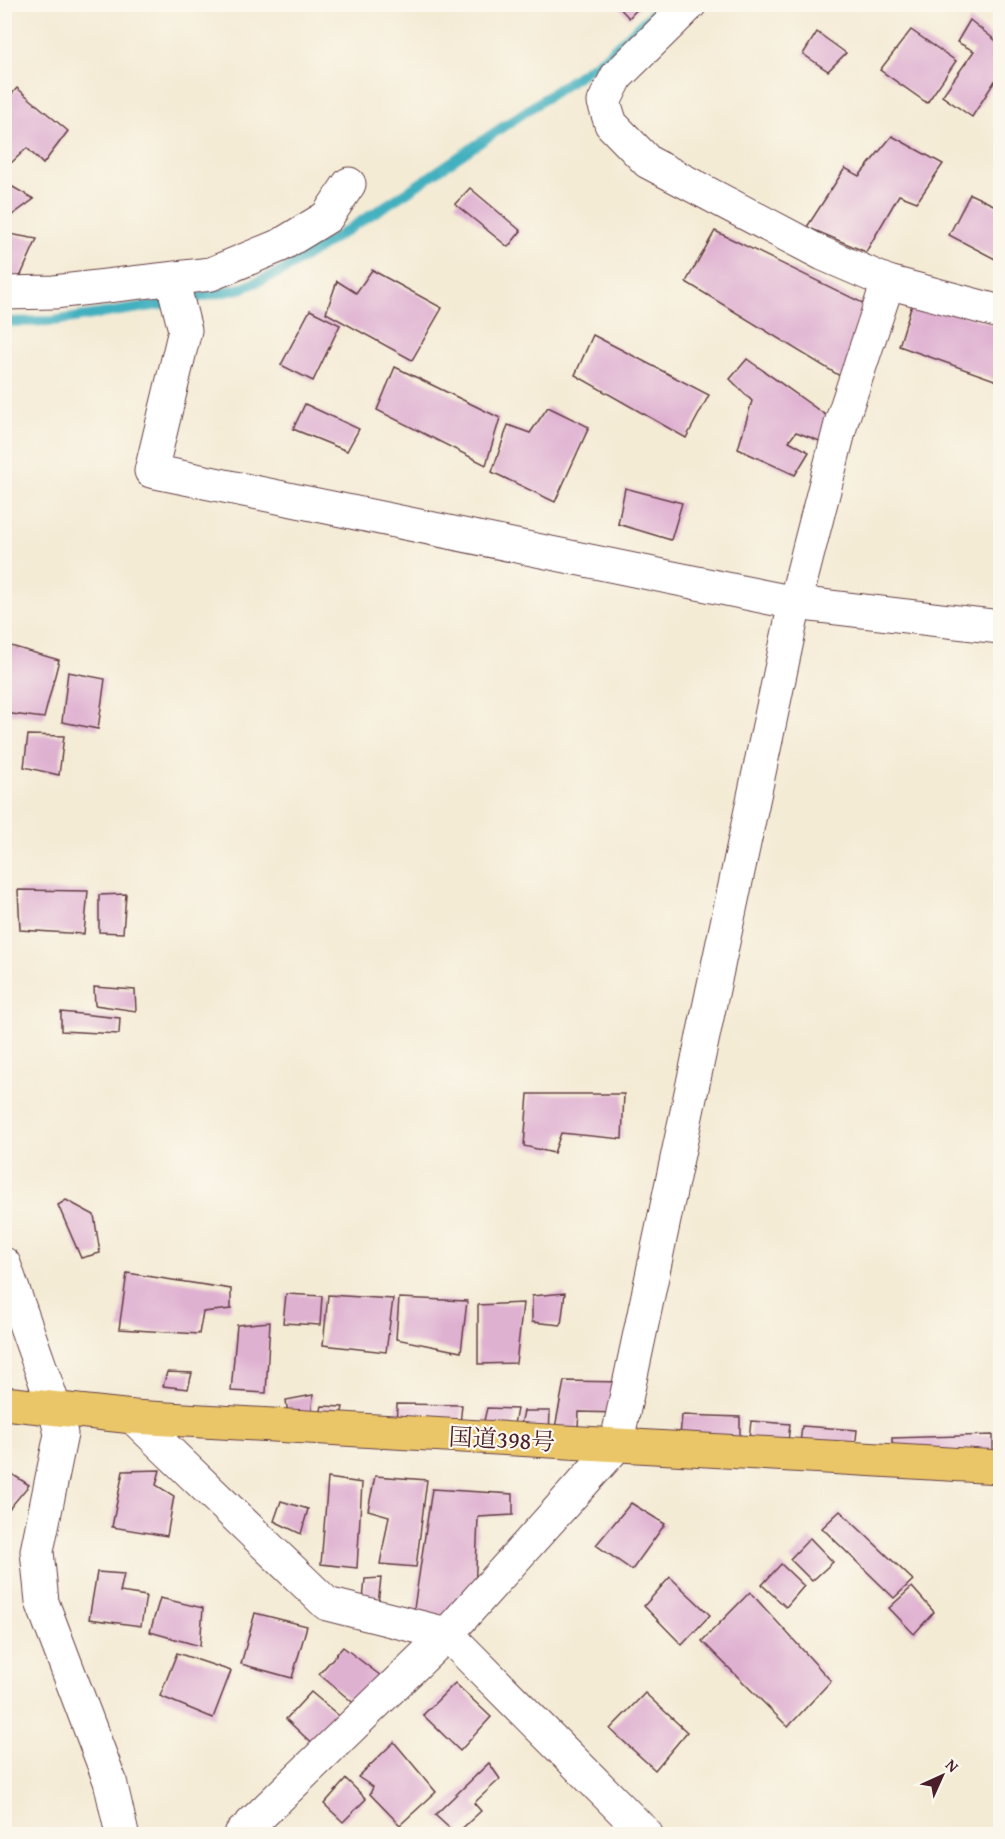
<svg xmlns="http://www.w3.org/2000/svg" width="1005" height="1839" font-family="'Gentium Book Plus','Noto Serif JP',serif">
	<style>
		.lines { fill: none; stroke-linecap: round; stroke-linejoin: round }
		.stream { stroke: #42b0bf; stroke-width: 10 }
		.building { fill: #dfb1d1 }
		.minor-casing { stroke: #643e44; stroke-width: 35 }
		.tertiary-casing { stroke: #643e44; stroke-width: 35 }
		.trunk-casing { stroke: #643e44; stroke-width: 35 }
		.minor { stroke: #fff; stroke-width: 33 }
		.tertiary { stroke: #fff; stroke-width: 33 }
		.trunk { stroke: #eac669; stroke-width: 33 }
		.labels { text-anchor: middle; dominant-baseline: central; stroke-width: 4.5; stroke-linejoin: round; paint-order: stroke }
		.street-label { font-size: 24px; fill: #4a1f2b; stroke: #fbf7ec }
	</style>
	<rect width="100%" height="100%" fill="#fbf7ec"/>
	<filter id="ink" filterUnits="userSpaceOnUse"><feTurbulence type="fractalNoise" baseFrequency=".0167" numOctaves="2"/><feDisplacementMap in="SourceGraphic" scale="12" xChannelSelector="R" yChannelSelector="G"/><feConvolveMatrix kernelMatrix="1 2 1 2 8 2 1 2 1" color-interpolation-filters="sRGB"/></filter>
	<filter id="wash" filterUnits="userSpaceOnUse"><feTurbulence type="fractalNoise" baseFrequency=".008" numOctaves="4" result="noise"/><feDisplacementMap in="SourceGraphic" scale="24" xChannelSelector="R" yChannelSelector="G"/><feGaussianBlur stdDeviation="1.35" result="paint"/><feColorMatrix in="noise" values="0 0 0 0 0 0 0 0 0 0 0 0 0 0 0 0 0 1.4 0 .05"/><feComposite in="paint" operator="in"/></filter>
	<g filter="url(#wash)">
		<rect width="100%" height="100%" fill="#f4ebd5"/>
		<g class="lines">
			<polyline class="stream" points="4,322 53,321 166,304 243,288 283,271 407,192 603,59 663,4"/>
		</g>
		<g id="blocks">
			<g class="building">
				<polygon points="616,4 642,4 629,18"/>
				<polygon points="970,20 1000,44 1000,73 972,117 942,96 974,51 957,42"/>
				<polygon points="911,30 956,61 927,103 880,70"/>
				<polygon points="817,32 846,53 828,71 803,54"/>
				<polygon points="17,88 68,131 43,164 27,148 10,164 4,159 4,103"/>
				<polygon points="892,136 943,164 917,202 899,195 866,252 807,227 845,168 859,176"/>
				<polygon points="4,182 34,199 4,221"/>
				<polygon points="470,188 521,231 508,247 455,204"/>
				<polygon points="970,194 1000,208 999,261 949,235"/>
				<polygon points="715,231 871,307 843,378 686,282"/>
				<polygon points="4,233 37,239 16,286 4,283"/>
				<polygon points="372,270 442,308 412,360 326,313 337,281 356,293"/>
				<polygon points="913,301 1000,326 1000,382 899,346"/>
				<polygon points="310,310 340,325 313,381 281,365"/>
				<polygon points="593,335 709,395 686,438 575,375"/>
				<polygon points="747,359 831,419 825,443 796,432 789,441 809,452 795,475 738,449 752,401 730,379"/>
				<polygon points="395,367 500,418 486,465 377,410"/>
				<polygon points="305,404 359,429 347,451 293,429"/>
				<polygon points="548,407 589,427 555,502 492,472 508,425 530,433"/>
				<polygon points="625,488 682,503 671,540 618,524"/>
				<polygon points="4,644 59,660 44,718 4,713"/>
				<polygon points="68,672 105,679 98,729 62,722"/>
				<polygon points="28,735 64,736 59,775 24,767"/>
				<polygon points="4,888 8,888 6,922 4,922"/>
				<polygon points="18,890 88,891 84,934 20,930"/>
				<polygon points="126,894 123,933 99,932 99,895"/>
				<polygon points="94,987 135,990 136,1011 95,1005"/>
				<polygon points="61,1012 120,1018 119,1034 61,1031"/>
				<polygon points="528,1094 624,1094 622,1139 561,1133 554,1153 524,1146"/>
				<polygon points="66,1200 94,1215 100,1253 81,1258 58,1205"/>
				<polygon points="127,1273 231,1289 231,1309 203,1312 199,1334 119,1329"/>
				<polygon points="565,1293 561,1325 532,1322 532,1296"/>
				<polygon points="286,1294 322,1296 320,1325 283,1323"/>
				<polygon points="328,1295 393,1299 386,1352 323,1345"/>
				<polygon points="399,1298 467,1301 461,1352 396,1339"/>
				<polygon points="523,1303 516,1363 478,1364 478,1305"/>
				<polygon points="270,1322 266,1393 231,1391 237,1325"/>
				<polygon points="167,1372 192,1373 188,1389 163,1386"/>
				<polygon points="564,1381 623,1382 619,1413 579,1412 577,1442 553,1438"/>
				<polygon points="313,1395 311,1421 289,1422 286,1400"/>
				<polygon points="397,1404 462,1405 459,1433 396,1429"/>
				<polygon points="322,1406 343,1407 339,1425 318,1422"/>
				<polygon points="487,1408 517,1409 512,1434 482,1429"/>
				<polygon points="524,1411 550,1411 549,1436 519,1433"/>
				<polygon points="682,1415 740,1417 740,1450 679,1446"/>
				<polygon points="751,1421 790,1424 787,1450 748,1448"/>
				<polygon points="802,1426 857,1430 854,1458 799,1452"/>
				<polygon points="993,1435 993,1463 893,1460 892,1438"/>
				<polygon points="4,1469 29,1485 4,1515"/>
				<polygon points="160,1470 156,1485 174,1496 167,1536 112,1527 123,1471"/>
				<polygon points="375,1476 427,1480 416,1567 380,1564 389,1516 368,1510"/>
				<polygon points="328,1478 362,1483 357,1568 321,1564"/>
				<polygon points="432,1489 513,1494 513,1515 478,1517 474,1618 413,1615"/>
				<polygon points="281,1501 308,1509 301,1534 274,1521"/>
				<polygon points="631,1503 665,1524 632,1570 596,1545"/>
				<polygon points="840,1511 913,1580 894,1598 822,1528"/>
				<polygon points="810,1538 833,1562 812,1581 790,1559"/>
				<polygon points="781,1564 804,1586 786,1607 762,1585"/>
				<polygon points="97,1572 124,1574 120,1592 146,1596 141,1626 89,1619"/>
				<polygon points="670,1577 710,1615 682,1645 644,1606"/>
				<polygon points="381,1578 377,1612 362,1611 365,1579"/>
				<polygon points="912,1587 934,1612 914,1634 889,1608"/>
				<polygon points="750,1592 831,1681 788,1727 702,1641"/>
				<polygon points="160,1598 203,1608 200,1646 150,1632"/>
				<polygon points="255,1613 307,1626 292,1678 241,1664"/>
				<polygon points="343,1647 389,1682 364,1712 319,1674"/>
				<polygon points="177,1653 231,1671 213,1718 160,1696"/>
				<polygon points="455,1683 491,1717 460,1751 423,1715"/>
				<polygon points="311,1692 351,1726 323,1754 286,1719"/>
				<polygon points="645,1693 687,1732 655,1770 610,1729"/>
				<polygon points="394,1742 436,1792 400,1825 370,1794 373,1787 358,1777"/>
				<polygon points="489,1763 500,1779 474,1803 481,1811 456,1834 435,1815"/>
				<polygon points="346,1779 366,1799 343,1822 324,1804"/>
			</g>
		</g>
	</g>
	<g filter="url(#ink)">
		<use href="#blocks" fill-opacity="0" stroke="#643e44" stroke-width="1.5"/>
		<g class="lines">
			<defs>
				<g id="minor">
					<polyline points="690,4 617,76 604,102 611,124 648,162 823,254 888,282 1000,312"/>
					<polyline points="172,279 185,330 151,471 795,603 1000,627"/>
					<polyline points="4,293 54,292 211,274 281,245 327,217 349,184"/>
					<polyline points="55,1409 61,1434 37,1551 42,1602 110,1781 122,1834"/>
					<polyline points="133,1417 327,1604 447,1634 646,1834"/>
					<polyline points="241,1834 447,1634 616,1446 795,603 842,420 888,282"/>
				</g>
				<polyline id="tertiary" points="4,1264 55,1409"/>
				<polyline id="trunk" points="4,1403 133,1417 1000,1467"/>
			</defs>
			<use href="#minor" class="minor-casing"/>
			<use href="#tertiary" class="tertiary-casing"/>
			<use href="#trunk" class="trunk-casing"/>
			<use href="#minor" class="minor"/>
			<use href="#tertiary" class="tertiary"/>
			<use href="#trunk" class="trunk"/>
		</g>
	</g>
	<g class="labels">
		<g class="street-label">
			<text transform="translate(502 1439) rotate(3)">国道398号</text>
		</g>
	</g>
	<rect width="1005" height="1839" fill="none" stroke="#fbf7ec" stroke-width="24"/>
	<g transform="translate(942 1776) rotate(45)" stroke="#fbf7ec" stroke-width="4.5" paint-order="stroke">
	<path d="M0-4.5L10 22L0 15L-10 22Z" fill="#4a1f2b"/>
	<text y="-9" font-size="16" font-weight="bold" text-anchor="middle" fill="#4a1f2b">N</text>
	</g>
</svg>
